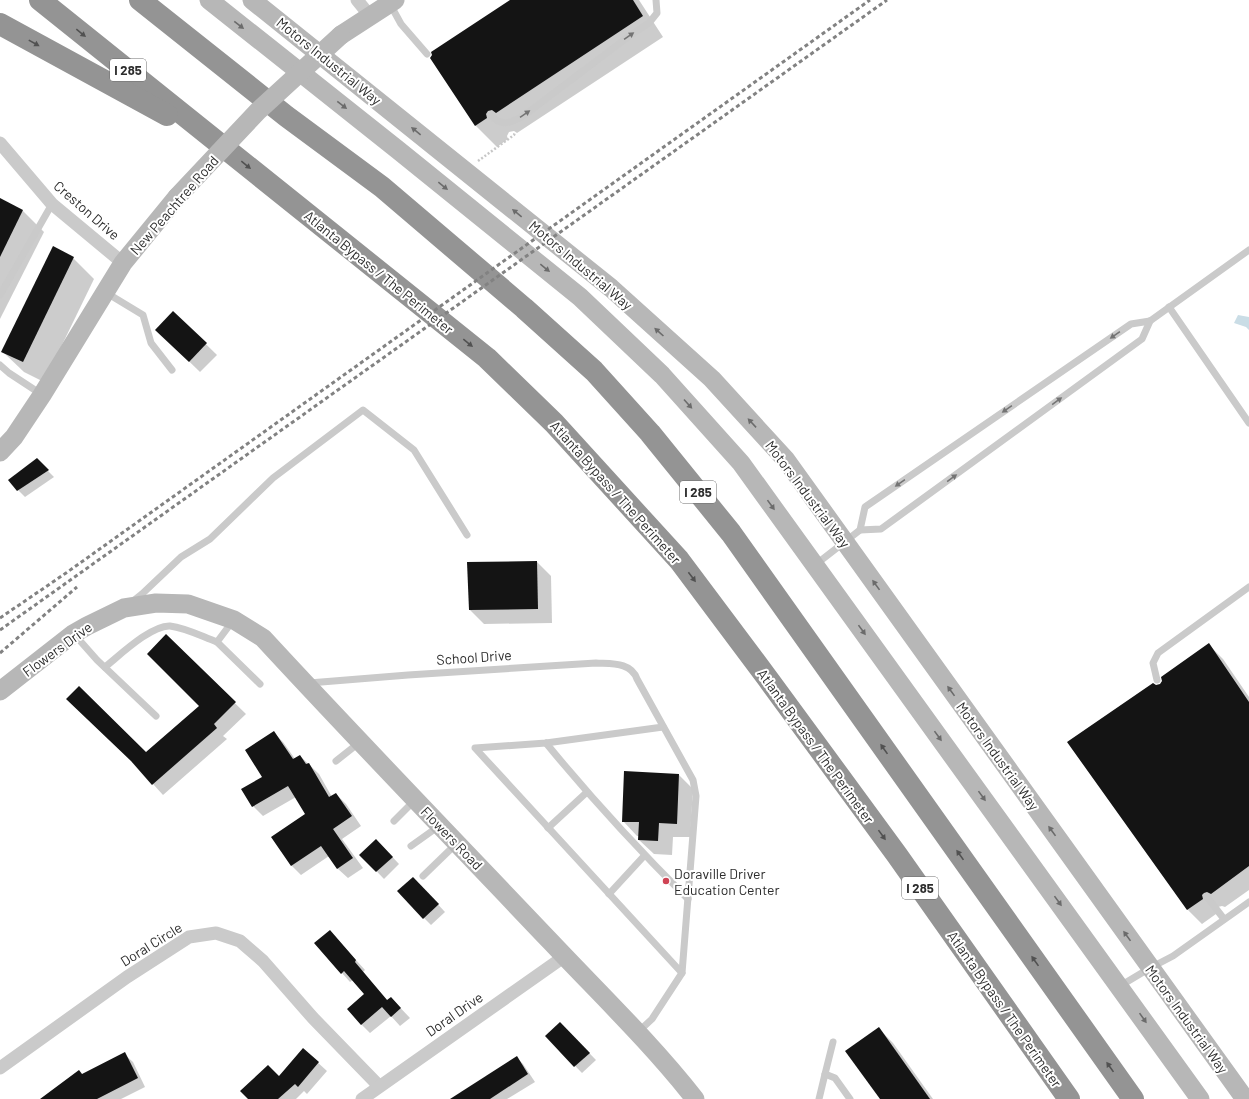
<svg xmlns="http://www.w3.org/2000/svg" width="1249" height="1099" font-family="Barlow,sans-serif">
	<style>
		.water { fill: #cadde6 }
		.shadow { fill: #0003 }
		.building { fill: #141414 }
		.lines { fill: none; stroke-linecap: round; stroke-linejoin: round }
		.path { stroke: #c7c7c7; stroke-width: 2.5; stroke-dasharray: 2 2; stroke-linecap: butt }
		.lane { stroke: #cacaca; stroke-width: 7 }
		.street { stroke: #cacaca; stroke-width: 13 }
		.secondary { stroke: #b7b7b7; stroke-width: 19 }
		.highway { stroke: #949494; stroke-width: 22 }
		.rail { stroke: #828282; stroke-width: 3; stroke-dasharray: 4 3; stroke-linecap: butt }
		.secondary-bridge { stroke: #b7b7b7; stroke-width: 19 }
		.oneway { fill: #6b6b6b }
		.oneway2 { fill: #515151 }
		.oneway3 { fill: #747474 }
		.poi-dot { fill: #cf4354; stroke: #fff; stroke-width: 1.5 }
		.labels { text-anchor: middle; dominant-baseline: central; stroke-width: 4; stroke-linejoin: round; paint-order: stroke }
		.shield { fill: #fff; stroke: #6c6c6c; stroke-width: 1 }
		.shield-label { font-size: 13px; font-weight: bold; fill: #2d2d2d }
		.street-label { font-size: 14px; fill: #2d2d2d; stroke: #fff }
		.poi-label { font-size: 14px; fill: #2d2d2d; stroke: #fff; text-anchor: start }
	</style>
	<rect width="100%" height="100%" fill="#fff"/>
	<polygon class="water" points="1238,315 1249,317 1249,330 1246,327 1234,323"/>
	<g class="shadow">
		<polygon points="512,0 639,0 663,37 517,133 514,131 509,132 507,136 508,139 497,147 476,126 431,58"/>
		<polygon points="2,201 23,211 44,232 0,319 0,206"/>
		<polygon points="73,258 94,279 44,382 24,372 3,352"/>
		<polygon points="173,312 217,355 200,372 167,340"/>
		<polygon points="36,459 54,477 25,497 18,490"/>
		<polygon points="537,562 551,576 552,623 484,624 470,610"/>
		<polygon points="166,636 246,714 223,736 227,739 163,795 153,784 146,754 201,706"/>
		<polygon points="1209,645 1223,659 1249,697 1249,890 1225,907 1222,906 1218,907 1216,914 1202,924 1188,910 1069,742 1156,686 1161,685"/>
		<polygon points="273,732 283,742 295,759 300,756 319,774 332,797 336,794 346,804 361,826 342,839 363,868 348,878 338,869 329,856 301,875 291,865 306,814 296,797 263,816 253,806 264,777"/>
		<polygon points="679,775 693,789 690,837 673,837 672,855 654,854 639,840 639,836 637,836 623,821"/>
		<polygon points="383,847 399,864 384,879 361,855"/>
		<polygon points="420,885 445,912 431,925 424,918"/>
		<polygon points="338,940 365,970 363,972 388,1001 391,998 410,1018 400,1026 391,1016 370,1033 361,1024 365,994 353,980 350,982 342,973"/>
		<polygon points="560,1023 596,1060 582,1073 546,1036"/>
		<polygon points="879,1029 893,1043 933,1099 881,1099"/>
		<polygon points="303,1049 327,1071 307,1094 304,1091 296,1099 249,1099 279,1077"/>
		<polygon points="124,1054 133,1062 145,1087 121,1099 41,1099 82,1075"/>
		<polygon points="516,1057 523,1064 535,1082 507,1099 452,1099"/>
	</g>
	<g class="building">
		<polygon points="510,0 633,0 643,16 496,113 492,110 488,111 486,114 487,118 475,126 430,58 432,55 431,52"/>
		<polygon points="0,198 23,210 0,257"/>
		<polygon points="53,246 74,257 23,362 1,352"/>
		<polygon points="173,311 207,343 189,362 155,330"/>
		<polygon points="37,458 49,470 17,491 8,480"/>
		<polygon points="537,561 538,609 469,610 467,562"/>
		<polygon points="166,634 236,702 214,724 217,728 152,785 131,761 66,699 79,686 146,752 199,706 147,654"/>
		<polygon points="1209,643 1249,702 1249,866 1211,894 1207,892 1204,893 1202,895 1203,899 1187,910 1067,742 1153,683 1156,685 1160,684 1162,681 1161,677"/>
		<polygon points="274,731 293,759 300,755 306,764 309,763 329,797 336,793 352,816 333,829 353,858 337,869 321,846 291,866 271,837 305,814 288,786 252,807 241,789 262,777 245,750"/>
		<polygon points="624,771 679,774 677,824 659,823 658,841 638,840 639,822 622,822"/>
		<polygon points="376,839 393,857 376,872 359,855"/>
		<polygon points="413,877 439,904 423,919 397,891"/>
		<polygon points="330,930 356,960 355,962 387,1000 391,997 401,1008 391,1017 382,1007 361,1025 347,1009 364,994 344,971 341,974 314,943"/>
		<polygon points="560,1022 590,1053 574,1067 545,1036"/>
		<polygon points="879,1027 930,1099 880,1099 845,1051"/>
		<polygon points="303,1048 319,1062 298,1087 295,1084 278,1099 248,1099 240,1091 268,1065 279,1076"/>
		<polygon points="125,1052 138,1078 97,1099 40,1099 79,1070 82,1074"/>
		<polygon points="517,1056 528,1074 490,1099 450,1099"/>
	</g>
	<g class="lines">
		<polyline class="path" points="478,161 514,135 515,132"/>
		<g class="lane">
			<polyline points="390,4 401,24 427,54"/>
			<path d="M491,115C502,129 515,121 526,114L628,37L649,23L657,13L656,0"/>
			<polyline points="105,292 143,315 151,343 172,370"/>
			<polyline points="0,295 52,204"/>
			<polyline points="1169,307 1249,423"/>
			<polyline points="0,365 9,373 41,394"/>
			<polyline points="860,530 865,507 1131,324 1150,321 1249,250"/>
			<polyline points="815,565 860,530 881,529 1142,339 1150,321"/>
			<polyline points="132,602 142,594 181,557 210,539 273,478 363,410 414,450 467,535"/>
			<polyline points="232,622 217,642 260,684"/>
			<polyline points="74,634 97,660 156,716"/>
			<path d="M105,667C119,656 151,625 170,626C186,628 201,636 217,642"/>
			<polyline points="1157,680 1153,663 1158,653 1249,587"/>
			<path d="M309,683L408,675L596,663C612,664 631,662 637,679L693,780L696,796L682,973L652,1019L638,1032"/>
			<polyline points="663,727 546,743 475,748 682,973"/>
			<path d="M546,743C591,798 638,849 688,899"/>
			<polyline points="336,761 360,742"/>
			<polyline points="394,821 415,800"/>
			<polyline points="548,828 587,792"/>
			<polyline points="411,846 439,826"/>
			<polyline points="423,876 456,844"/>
			<polyline points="609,894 644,856"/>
			<polyline points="1207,897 1224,919"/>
			<polyline points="1120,986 1150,968 1173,956 1249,902"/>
			<polyline points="825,1074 833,1042"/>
			<polyline points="819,1099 825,1074 835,1078 850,1099"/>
		</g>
		<g class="street">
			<polyline points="357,0 370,16"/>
			<polyline points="0,143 52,204 123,263"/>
			<polyline points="0,1068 127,977 189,937 216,933 240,941 263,961 313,1018 379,1086"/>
			<polyline points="362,1099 565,956"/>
		</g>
		<g class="secondary">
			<polyline points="209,0 398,150 580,297 662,375 741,463 1200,1099"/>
			<polyline points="252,0 611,288 712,379 786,460 1245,1099"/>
			<polyline points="341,35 395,0"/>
			<polyline points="0,452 14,437 42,395 123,263 177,197"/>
			<path d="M0,691L73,634L87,626L124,608L156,603L188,604L234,620L263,638C358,741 455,841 551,942C600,994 651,1043 695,1099"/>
		</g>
		<g class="highway">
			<polyline points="40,0 487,358 554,423 679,560 768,679 897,855 1069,1099"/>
			<polyline points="140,0 286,116 382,187 524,308 594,371 650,433 731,533 1133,1099"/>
			<polyline points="0,24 167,115"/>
		</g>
		<g class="rail">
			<polyline points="0,618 66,573 870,0"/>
			<polyline points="0,630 887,0"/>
			<polyline points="0,653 77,587"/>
		</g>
		<polyline class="secondary-bridge" points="177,197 258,111 341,35"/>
	</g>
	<defs><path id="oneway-solid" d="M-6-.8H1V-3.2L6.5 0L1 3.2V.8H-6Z"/></defs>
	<g class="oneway">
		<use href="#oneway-solid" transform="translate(239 25) rotate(38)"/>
		<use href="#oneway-solid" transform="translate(342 105) rotate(38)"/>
		<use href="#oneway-solid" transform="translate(416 131) rotate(-141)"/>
		<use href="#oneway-solid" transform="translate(443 186) rotate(39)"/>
		<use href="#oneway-solid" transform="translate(517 213) rotate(-141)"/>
		<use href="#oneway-solid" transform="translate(545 268) rotate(39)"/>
		<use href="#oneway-solid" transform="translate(659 332) rotate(-138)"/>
		<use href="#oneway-solid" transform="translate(688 404) rotate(48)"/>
		<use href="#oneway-solid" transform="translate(752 423) rotate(-133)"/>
		<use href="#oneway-solid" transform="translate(771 505) rotate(54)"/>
		<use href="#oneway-solid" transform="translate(876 585) rotate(-126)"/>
		<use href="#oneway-solid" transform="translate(862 630) rotate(54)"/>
		<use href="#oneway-solid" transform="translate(951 691) rotate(-126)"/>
		<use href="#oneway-solid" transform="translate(938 736) rotate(54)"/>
		<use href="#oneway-solid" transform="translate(982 796) rotate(54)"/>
		<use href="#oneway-solid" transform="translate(1052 831) rotate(-126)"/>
		<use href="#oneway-solid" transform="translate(1058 901) rotate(54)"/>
		<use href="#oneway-solid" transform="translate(1127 936) rotate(-126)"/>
		<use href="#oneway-solid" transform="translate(1143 1018) rotate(55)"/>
	</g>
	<g class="oneway2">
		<use href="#oneway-solid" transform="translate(81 33) rotate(39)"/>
		<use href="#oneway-solid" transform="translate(34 43) rotate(29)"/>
		<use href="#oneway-solid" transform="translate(246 165) rotate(39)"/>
		<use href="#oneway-solid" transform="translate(468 343) rotate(39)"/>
		<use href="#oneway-solid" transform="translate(692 577) rotate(53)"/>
		<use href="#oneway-solid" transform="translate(884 749) rotate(-125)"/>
		<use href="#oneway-solid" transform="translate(882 835) rotate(54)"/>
		<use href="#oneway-solid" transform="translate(960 855) rotate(-125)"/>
		<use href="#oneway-solid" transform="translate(1035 961) rotate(-125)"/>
		<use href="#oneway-solid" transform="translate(1110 1067) rotate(-125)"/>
	</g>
	<g class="oneway3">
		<use href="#oneway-solid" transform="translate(629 36) rotate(-35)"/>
		<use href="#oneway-solid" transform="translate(525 114) rotate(-34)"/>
		<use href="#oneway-solid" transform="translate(1115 335) rotate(145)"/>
		<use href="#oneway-solid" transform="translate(1057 401) rotate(-36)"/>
		<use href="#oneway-solid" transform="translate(1007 409) rotate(145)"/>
		<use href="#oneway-solid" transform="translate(952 478) rotate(-36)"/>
		<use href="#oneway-solid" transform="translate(900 483) rotate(145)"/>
	</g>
	<circle class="poi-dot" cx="666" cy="881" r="4"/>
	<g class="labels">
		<g class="shield">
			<rect x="110" y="59" width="36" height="22" rx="3"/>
			<rect x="680" y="481" width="36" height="22" rx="3"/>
			<rect x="902" y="877" width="36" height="22" rx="3"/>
		</g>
		<g class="shield-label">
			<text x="128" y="70">I 285</text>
			<text x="698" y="492">I 285</text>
			<text x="920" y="888">I 285</text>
		</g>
		<g class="street-label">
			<text transform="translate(329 61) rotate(39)">Motors Industrial Way</text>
			<text transform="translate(174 205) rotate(-49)">New Peachtree Road</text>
			<text transform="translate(87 210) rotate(41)">Creston Drive</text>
			<text transform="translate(581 265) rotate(40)">Motors Industrial Way</text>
			<text transform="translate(379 272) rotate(39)">Atlanta Bypass / The Perimeter</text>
			<text transform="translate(616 492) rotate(48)">Atlanta Bypass / The Perimeter</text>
			<text transform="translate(808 494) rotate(53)">Motors Industrial Way</text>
			<text transform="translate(57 649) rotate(-36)">Flowers Drive</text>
			<text transform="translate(474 657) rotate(-4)">School Drive</text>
			<text transform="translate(816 746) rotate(54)">Atlanta Bypass / The Perimeter</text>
			<text transform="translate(998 756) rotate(54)">Motors Industrial Way</text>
			<text transform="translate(452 838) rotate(46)">Flowers Road</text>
			<text transform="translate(151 944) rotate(-32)">Doral Circle</text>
			<text transform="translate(1005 1009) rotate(55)">Atlanta Bypass / The Perimeter</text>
			<text transform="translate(454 1014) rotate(-35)">Doral Drive</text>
			<text transform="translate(1187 1019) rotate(54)">Motors Industrial Way</text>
		</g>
		<g class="poi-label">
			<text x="674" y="873">Doraville Driver<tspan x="674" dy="16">Education Center</tspan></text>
		</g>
	</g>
</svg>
